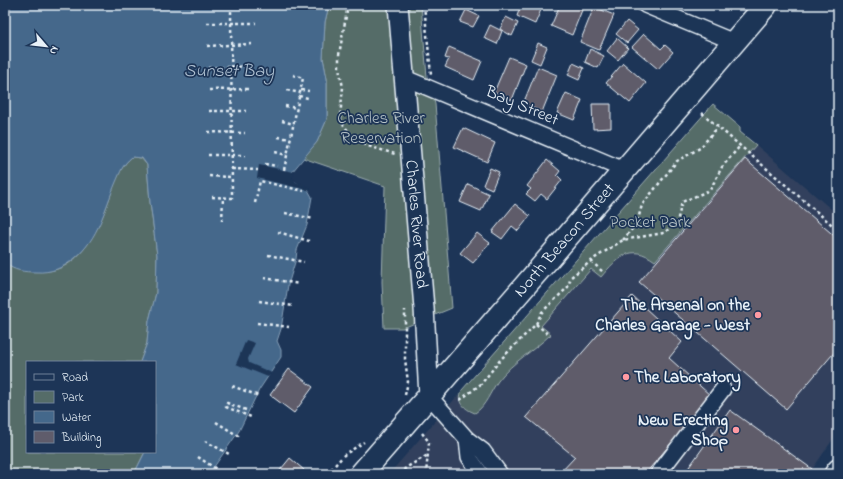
<svg xmlns="http://www.w3.org/2000/svg" width="843" height="479" font-family="'Indie Flower',sans-serif">
	<style>
		.built { fill: #31415d }
		.green { fill: #556c68; stroke: #9eaeb0 }
		.water { fill: #44688b; stroke: #869fb7 }
		.pier { fill: #1d3557 }
		.building { fill: #5f5c6b; stroke: #e8f1f8 }
		.lines { fill: none; stroke-linecap: round; stroke-linejoin: round }
		.minor-casing { stroke: #e8f1f8; stroke-width: 18 }
		.tertiary-casing { stroke: #e8f1f8; stroke-width: 22 }
		.secondary-casing { stroke: #e8f1f8; stroke-width: 24 }
		.primary-casing { stroke: #e8f1f8; stroke-width: 25 }
		.path { stroke: #e8f1f8; stroke-width: 2.5; stroke-dasharray: 3 3; stroke-linecap: butt }
		.minor { stroke: #1d3557; stroke-width: 15 }
		.tertiary { stroke: #1d3557; stroke-width: 19 }
		.secondary { stroke: #1d3557; stroke-width: 21 }
		.primary { stroke: #1d3557; stroke-width: 22 }
		.poi-dot { fill: #ff9aa2; stroke: #1d3557; stroke-width: 1.5 }
		.labels { text-anchor: middle; dominant-baseline: central; stroke-width: 3.5; stroke-linejoin: round; paint-order: stroke }
		.street-label { font-size: 17px; fill: #e8f1f8; stroke: #1d3557 }
		.park-label { font-size: 17px; fill: #b5c2c6; stroke: #1d3557 }
		.poi-label { font-size: 17px; font-weight: bold; fill: #e8f1f8; stroke: #1d3557; text-anchor: end }
		.water-label { font-size: 18px; font-style: italic; fill: #afc1d2; stroke: #1d3557 }
	</style>
	<rect width="100%" height="100%" fill="#1d3557"/>
	<filter id="ink" filterUnits="userSpaceOnUse"><feTurbulence type="fractalNoise" baseFrequency=".025" numOctaves="2"/><feDisplacementMap in="SourceGraphic" scale="8" xChannelSelector="R" yChannelSelector="G"/><feConvolveMatrix kernelMatrix="1 2 1 2 8 2 1 2 1" color-interpolation-filters="sRGB"/></filter>
	<g filter="url(#ink)">
		<polygon class="built" points="713,104 740,127 741,132 838,215 838,432 809,474 389,474"/>
		<g class="green">
			<polygon points="329,5 421,5 427,77 435,104 452,308 403,328 384,328 382,282 385,186 303,158 317,142 327,119 327,79 323,58 325,22"/>
			<path d="M713,104L740,127V132L756,145L655,261C631,243 618,257 601,277L591,269L541,326L551,334C534,351 513,361 498,381C490,392 486,406 475,413C464,409 457,402 462,390Z"/>
			<path d="M132,157L141,158L147,165L150,202L157,255L156,293L149,321L147,343L140,362H27V452H145L134,474H5V263C13,270 23,270 34,271C74,277 95,238 107,205C114,188 117,169 132,157Z"/>
		</g>
		<path class="water" d="M5,5H329L325,22L323,58L327,79V119L317,142L292,172L289,178L308,190L312,197L307,225L297,250L296,259L288,285L281,329L277,341L281,350V357L259,390L239,431L209,474H134L145,452H155V362H140L147,343L149,321L156,293L157,255L150,202L147,165L142,158L132,157C122,165 121,171 116,182C104,210 99,238 75,258C63,268 51,273 36,272C24,272 14,271 5,263Z"/>
		<g class="pier">
			<polygon points="259,165 294,172 292,178 296,182 310,188 311,191 257,178"/>
			<polygon points="246,340 255,343 248,359 249,363 272,373 268,377 236,364"/>
		</g>
		<g class="building">
			<polygon points="521,5 543,5 535,24 517,16"/>
			<polygon points="560,5 584,5 572,35 551,26"/>
			<polygon points="594,7 614,15 599,50 580,42"/>
			<polygon points="466,10 479,16 473,27 460,22"/>
			<polygon points="506,17 518,23 512,36 500,29"/>
			<polygon points="627,21 638,30 627,43 616,34"/>
			<polygon points="490,25 502,31 497,44 484,38"/>
			<polygon points="644,34 661,49 665,45 673,52 658,69 632,47"/>
			<polygon points="617,38 628,48 618,60 607,51"/>
			<polygon points="538,43 547,47 540,64 531,60"/>
			<polygon points="449,47 482,61 474,80 445,67 449,59 445,58"/>
			<polygon points="590,49 604,56 598,68 585,62"/>
			<polygon points="509,57 526,64 512,100 494,92"/>
			<polygon points="573,63 584,68 579,80 568,75"/>
			<polygon points="623,63 646,83 630,103 606,83"/>
			<polygon points="538,67 557,75 542,112 523,104"/>
			<polygon points="566,93 582,100 574,120 557,113"/>
			<polygon points="592,104 611,104 611,128 593,129"/>
			<polygon points="463,128 495,143 487,162 454,147"/>
			<polygon points="745,159 838,239 838,348 786,409 639,282"/>
			<polygon points="547,160 560,171 557,175 562,180 547,199 541,194 535,201 526,194 531,189 527,186"/>
			<polygon points="490,168 499,172 492,189 483,185"/>
			<polygon points="468,184 489,194 481,211 460,202"/>
			<polygon points="515,204 530,216 518,231 512,226 502,239 492,232"/>
			<polygon points="477,233 490,243 473,263 460,253"/>
			<polygon points="632,296 682,342 669,358 711,396 645,474 559,474 575,457 526,417"/>
			<polygon points="289,369 313,387 294,413 270,395"/>
			<polygon points="730,410 812,469 809,474 684,474"/>
			<polygon points="290,458 304,470 301,474 277,474"/>
		</g>
		<g class="lines">
			<defs>
				<g id="minor">
					<polyline points="645,5 734,42"/>
					<polyline points="405,78 624,170"/>
					<polyline points="429,396 467,439 483,451 500,474"/>
					<polyline points="467,439 469,457 481,474"/>
					<polyline points="658,474 723,389"/>
				</g>
				<g id="tertiary">
					<path id="s1" d="M398,5L424,308L429,396"/>
				</g>
				<polyline id="secondary" points="835,474 838,470"/>
				<g id="primary">
					<path id="s2" d="M361,474L550,257L766,5"/>
				</g>
			</defs>
			<use href="#minor" class="minor-casing"/>
			<use href="#tertiary" class="tertiary-casing"/>
			<use href="#secondary" class="secondary-casing"/>
			<use href="#primary" class="primary-casing"/>
			<g class="path">
				<polyline points="348,5 339,55 339,69 343,87 340,117 343,124 354,139 368,146 395,154"/>
				<polyline points="424,5 431,74"/>
				<polyline points="207,23 256,23"/>
				<polyline points="207,46 252,44"/>
				<polyline points="208,68 252,66"/>
				<polyline points="209,90 250,89"/>
				<polyline points="287,90 300,93"/>
				<polyline points="301,90 309,91"/>
				<polyline points="299,96 308,98"/>
				<polyline points="285,106 297,108"/>
				<polyline points="209,111 246,111"/>
				<polyline points="702,113 838,230"/>
				<polyline points="282,121 294,124"/>
				<polyline points="208,132 245,133"/>
				<polyline points="278,137 291,139"/>
				<polyline points="275,152 287,155"/>
				<polyline points="208,155 245,155"/>
				<polyline points="265,164 277,166"/>
				<polyline points="232,169 258,170"/>
				<polyline points="284,170 303,78 293,75"/>
				<polyline points="209,176 232,177"/>
				<polyline points="212,197 232,198 231,5"/>
				<polyline points="255,203 260,181 304,191"/>
				<polyline points="285,213 314,219"/>
				<polyline points="222,221 223,198"/>
				<polyline points="278,232 309,241"/>
				<polyline points="623,240 637,223 642,205 677,161 700,148 718,127"/>
				<polyline points="268,255 304,262"/>
				<polyline points="591,261 603,272"/>
				<polyline points="264,278 299,284"/>
				<polyline points="259,301 294,306"/>
				<polyline points="257,323 289,327"/>
				<polyline points="536,324 550,336"/>
				<polyline points="232,386 259,396"/>
				<polyline points="405,395 408,382 405,359 405,310"/>
				<polyline points="460,400 481,384 501,359 536,324 542,312 568,287 571,277 595,258 623,240 664,233 677,222 682,202 710,190 722,167 740,146"/>
				<polyline points="246,410 227,403 226,407 251,417"/>
				<polyline points="216,422 240,437"/>
				<polyline points="422,433 429,442 426,474"/>
				<polyline points="205,441 229,454"/>
				<polyline points="198,457 216,469"/>
				<polyline points="327,474 344,455 364,442"/>
				<polyline points="399,474 407,467 428,455"/>
			</g>
			<use href="#minor" class="minor"/>
			<use href="#tertiary" class="tertiary"/>
			<use href="#secondary" class="secondary"/>
			<use href="#primary" class="primary"/>
		</g>
	</g>
	<g class="poi-dot">
		<circle cx="758" cy="315" r="4"/>
		<circle cx="626" cy="377" r="4"/>
		<circle cx="736" cy="430" r="4"/>
	</g>
	<g class="labels">
		<g class="street-label">
			<text transform="translate(522 106) rotate(23)">Bay Street</text>
			<text stroke="none"><textPath href="#s1" startOffset="220">Charles River Road</textPath></text>
			<text stroke="none"><textPath href="#s2" startOffset="310">North Beacon Street</textPath></text>
		</g>
		<g class="park-label">
			<text x="381" y="118">Charles River<tspan x="381" dy="20">Reservation</tspan></text>
			<text x="650" y="222">Pocket Park</text>
		</g>
		<g class="poi-label">
			<text x="750" y="305">The Arsenal on the<tspan x="750" dy="20">Charles Garage - West</tspan></text>
			<text x="634" y="377" text-anchor="start">The Laboratory</text>
			<text x="728" y="420">New Erecting<tspan x="728" dy="20">Shop</tspan></text>
		</g>
		<g class="water-label">
			<text x="229" y="72">Sunset Bay</text>
		</g>
	</g>
	<rect width="843" height="479" fill="none" stroke="#1d3557" stroke-width="20"/>
	<rect x="10" y="10" width="823" height="459" fill="none" stroke="#e8f1f8" stroke-width="1.5" filter="url(#ink)"/>
	<rect x="26" y="361" width="130" height="92" fill="#1d3557" stroke="#6e8097"/>
	<rect x="34" y="374" width="20" height="6" fill="#1d3557" stroke="#6e8097"/>
	<text x="62" y="381" font-size="12" fill="#e8f1f8">Road</text>
	<rect x="34" y="391" width="20" height="12" fill="#556c68" stroke="#6e8097"/>
	<text x="62" y="401" font-size="12" fill="#e8f1f8">Park</text>
	<rect x="34" y="411" width="20" height="12" fill="#44688b" stroke="#6e8097"/>
	<text x="62" y="421" font-size="12" fill="#e8f1f8">Water</text>
	<rect x="34" y="431" width="20" height="12" fill="#5f5c6b" stroke="#6e8097"/>
	<text x="62" y="441" font-size="12" fill="#e8f1f8">Building</text>
	<g transform="translate(46 46) rotate(118)" stroke="#1d3557" stroke-width="3" paint-order="stroke">
	<path d="M0-3L7 15L0 10L-7 15Z" fill="#e8f1f8"/>
	<text y="-6" font-size="11" font-weight="bold" text-anchor="middle" fill="#e8f1f8">N</text>
	</g>
</svg>
